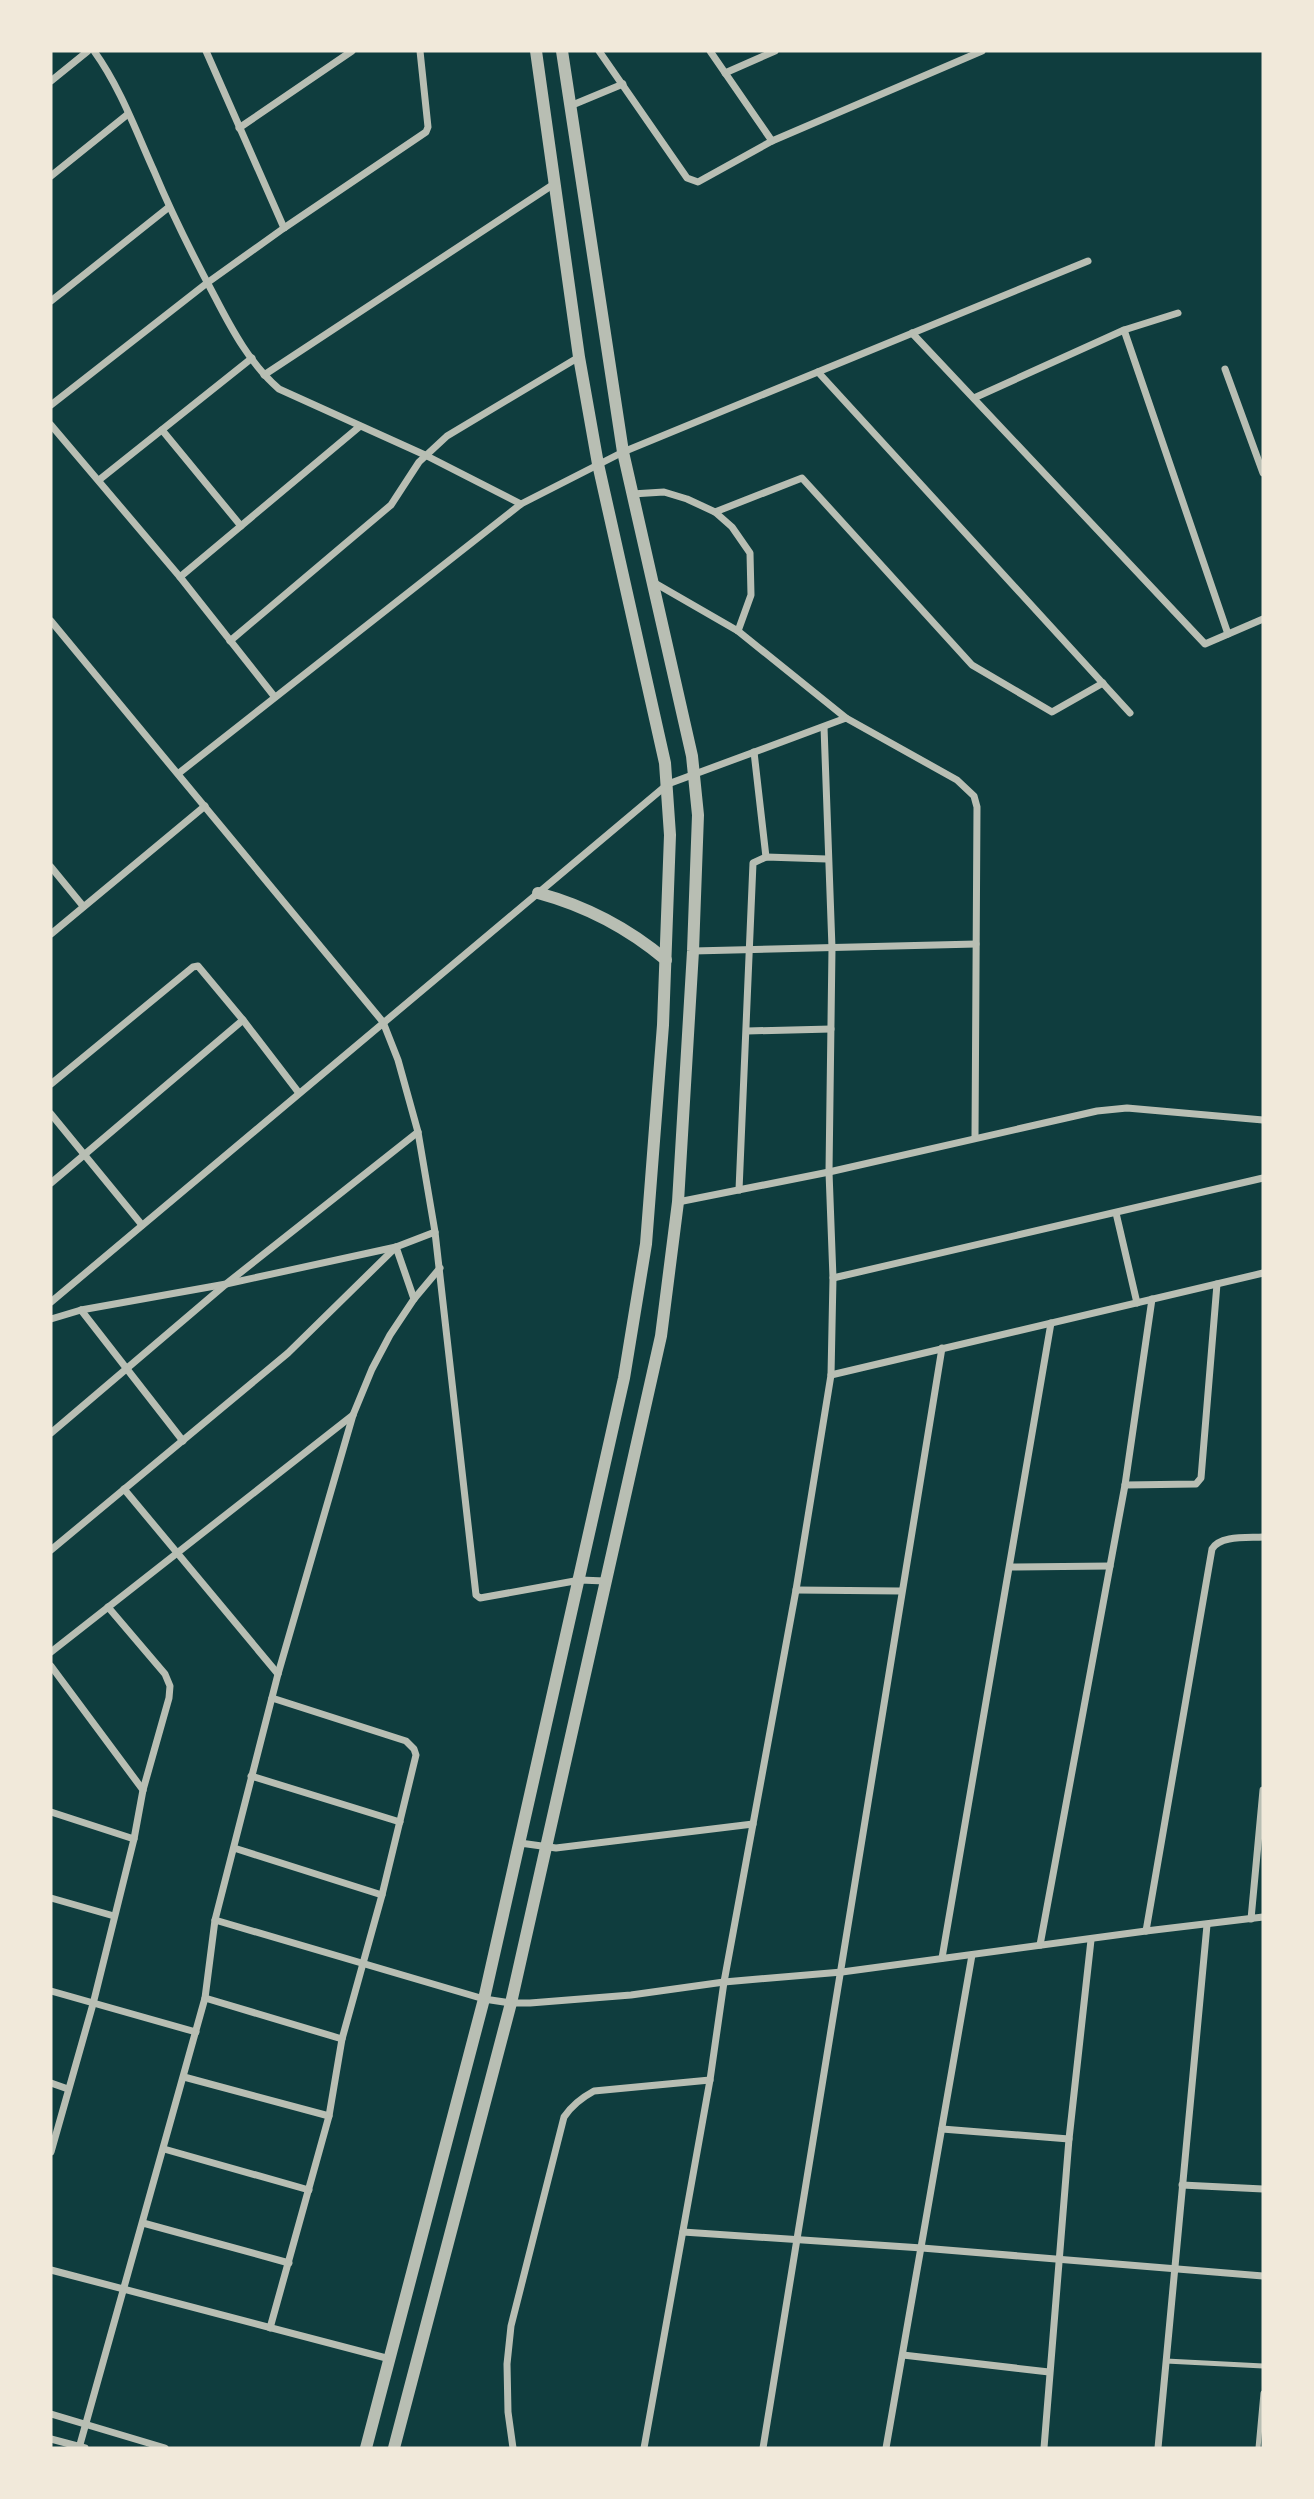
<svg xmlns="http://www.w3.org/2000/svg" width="1314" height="2499" font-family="'Work Sans',sans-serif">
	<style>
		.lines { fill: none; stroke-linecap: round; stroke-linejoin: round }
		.service { stroke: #b8beb3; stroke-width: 5 }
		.minor { stroke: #b8beb3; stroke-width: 7 }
		.tertiary { stroke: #b8beb3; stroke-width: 12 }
	</style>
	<rect width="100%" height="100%" fill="#0f3d3e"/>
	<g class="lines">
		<g class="service">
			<polyline points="1166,2361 1263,2366"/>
			<polyline points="1258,2448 1263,2393"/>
		</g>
		<g class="minor">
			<path d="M94,51C120,87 136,131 154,171C172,214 193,256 215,297C232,330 251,365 279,389L425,455L521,504"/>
			<polyline points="206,51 284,228"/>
			<polyline points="599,51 687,178 698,182 772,141 982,51"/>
			<polyline points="710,51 772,141"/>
			<polyline points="725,73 775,51"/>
			<polyline points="51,81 88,51"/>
			<polyline points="570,106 623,84"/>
			<polyline points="239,128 352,51"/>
			<polyline points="51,176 128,114"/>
			<polyline points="51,301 169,207"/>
			<polyline points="1124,330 1228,634"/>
			<polyline points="912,333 1205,644 1263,619"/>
			<polyline points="1225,369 1263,473"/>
			<polyline points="818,372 1130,713"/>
			<polyline points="264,375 554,184"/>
			<polyline points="974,398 1124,330 1178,313"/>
			<polyline points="51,405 207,283 284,228 426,132 428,127 420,51"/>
			<polyline points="51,425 180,577 274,696"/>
			<polyline points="162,430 241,526"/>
			<polyline points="99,480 252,358"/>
			<polyline points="632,494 664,492 687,499 715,512 732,527 750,553 751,595 738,631"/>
			<polyline points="715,512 802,478 972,665 1052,712 1103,683"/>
			<polyline points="180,577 359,427"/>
			<polyline points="653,582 738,631 846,718"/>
			<polyline points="51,621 383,1022 398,1060 418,1132 435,1232 476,1595 480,1598 580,1580 605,1581"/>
			<polyline points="230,641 391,505 419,462 447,436 579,357"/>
			<polyline points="754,752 766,857"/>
			<polyline points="179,773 521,504 623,452 1088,261"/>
			<polyline points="51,867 83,906"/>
			<polyline points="51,934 205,806"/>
			<polyline points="693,951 976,944"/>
			<polyline points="747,1031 831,1029"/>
			<polyline points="51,1084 193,967 198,966 243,1020 299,1093"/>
			<polyline points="51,1114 142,1225"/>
			<polyline points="51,1183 243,1020"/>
			<polyline points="739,1190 753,863 766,857 827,859"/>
			<polyline points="678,1202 829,1172 1097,1111 1127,1108 1263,1120"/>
			<polyline points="1116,1213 1137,1303"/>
			<polyline points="833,1278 1263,1178"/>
			<polyline points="51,1302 668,784 846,718 957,780 974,796 977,807 975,1137"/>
			<polyline points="81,1310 183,1441"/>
			<polyline points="51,1319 81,1310 226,1284 396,1247 435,1232"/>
			<polyline points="831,1375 1263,1273"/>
			<polyline points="51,1433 226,1284 418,1132"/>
			<polyline points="1125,1485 1196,1484 1201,1478 1217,1284"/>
			<polyline points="124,1489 278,1674"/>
			<polyline points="51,1550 288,1353 396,1247 414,1299"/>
			<polyline points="1010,1567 1110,1566"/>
			<polyline points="796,1590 900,1591"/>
			<polyline points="51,1652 353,1415"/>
			<polyline points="51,1666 143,1790"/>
			<polyline points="251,1776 400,1822"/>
			<polyline points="51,1812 134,1839"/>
			<polyline points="520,1843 556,1848 753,1824"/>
			<polyline points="234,1848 382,1895"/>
			<polyline points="51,1898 114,1916"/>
			<polyline points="1251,1919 1263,1790"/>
			<polyline points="215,1920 484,1999 511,2003 530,2003 631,1995 724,1982 842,1972 1146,1931 1263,1917"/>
			<path d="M1146,1931L1212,1549C1220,1535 1248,1538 1263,1537"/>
			<polyline points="1040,1945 1125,1485 1152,1299"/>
			<polyline points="942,1958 1051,1323"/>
			<polyline points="51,1991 196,2032"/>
			<polyline points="205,1998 342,2039"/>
			<polyline points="184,2077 329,2116"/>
			<polyline points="51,2083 68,2089"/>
			<polyline points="942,2129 1069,2139"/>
			<polyline points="164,2149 309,2190"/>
			<polyline points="51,2152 93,2004 134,1839 143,1790 169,1698 170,1686 165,1674 108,1607"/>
			<polyline points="1182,2185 1263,2189"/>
			<polyline points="143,2223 289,2263"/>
			<polyline points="683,2232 922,2248 1263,2276"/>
			<polyline points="51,2270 390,2359"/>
			<polyline points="270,2328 329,2116 342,2039 382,1895 416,1755 414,1749 406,1741 272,1698"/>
			<polyline points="903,2355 1049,2372"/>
			<polyline points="51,2414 165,2448"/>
			<polyline points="51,2439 85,2448"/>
			<polyline points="79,2448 205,1998 215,1920 278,1674 353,1415 372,1369 390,1335 414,1299 440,1268"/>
			<path d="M513,2448L508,2412L507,2364L511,2326L564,2117C572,2105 581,2098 594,2091L710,2080"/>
			<polyline points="644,2448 710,2080 724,1982 796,1590 831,1375 833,1278 829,1172 832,948 824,727"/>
			<path d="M763,2448C826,2082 879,1714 942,1348"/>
			<polyline points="886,2448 972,1955"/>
			<polyline points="1044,2448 1069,2139 1091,1940"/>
			<polyline points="1158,2448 1207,1925"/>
		</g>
		<g class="tertiary">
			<path d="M538,893C586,906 627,927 666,960"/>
			<polyline points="366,2448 484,1999 624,1378 646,1244 663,1025 670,835 665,763 598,464 579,357 536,51"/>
			<polyline points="394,2448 511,2003 661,1336 678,1202 693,951 698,815 692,756 623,452 562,51"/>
		</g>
	</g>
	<rect width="1314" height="2499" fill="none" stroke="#f1e9da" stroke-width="105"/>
</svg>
